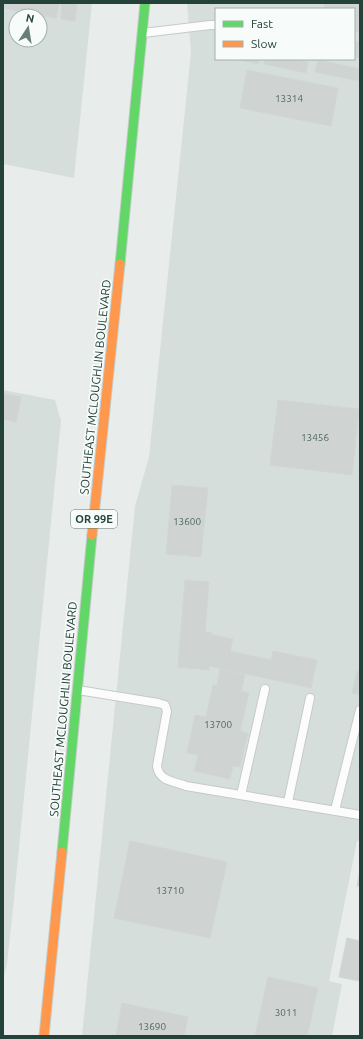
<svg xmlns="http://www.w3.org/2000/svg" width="363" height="1039" font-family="Ubuntu,sans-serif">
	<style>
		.built { fill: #d6dedb; fill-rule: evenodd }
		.building { fill: #cfd4d2; stroke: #d1d6d4 }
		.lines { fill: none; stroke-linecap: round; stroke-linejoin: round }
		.lane-casing { stroke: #c5cac8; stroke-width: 10 }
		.fast-casing { stroke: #c3ccc9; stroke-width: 11 }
		.slow-casing { stroke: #c3ccc9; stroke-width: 11 }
		.lane { stroke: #fcfcfc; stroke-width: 8 }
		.fast { stroke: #63d668; stroke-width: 9 }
		.slow { stroke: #ff974d; stroke-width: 9 }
		.labels { text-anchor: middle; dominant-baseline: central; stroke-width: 3.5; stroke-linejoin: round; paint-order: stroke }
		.number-label { font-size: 10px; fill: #506761 }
		.shield { fill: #f7fbf9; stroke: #637a73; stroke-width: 1 }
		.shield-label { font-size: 11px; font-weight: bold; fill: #24423a }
		.street-label { font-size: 12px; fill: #24423a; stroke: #f7fbf9 }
	</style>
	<rect width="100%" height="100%" fill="#e8edeb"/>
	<g class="built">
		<path d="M3,3H92L74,178L3,164ZM16,16H40V40H16Z"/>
		<path d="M187,3H360V841H357L329,981L342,984L332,1036H82L135,506L149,457L191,52ZM216,9H354V59H216Z"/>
		<polygon points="3,390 55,400 61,421 13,909 7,964 3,980"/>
	</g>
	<g class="building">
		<polygon points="3,3 59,3 56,18 3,8"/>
		<polygon points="62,3 77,3 75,21 61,19"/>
		<polygon points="319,3 360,4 360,32 354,31 354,9 324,9 325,4"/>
		<polygon points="354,41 360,42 360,58 354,57"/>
		<polygon points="236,59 259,59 258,64"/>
		<polygon points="265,59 294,59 308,62 306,73 264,64"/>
		<polygon points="318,60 360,69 360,81 315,72"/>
		<polygon points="247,70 338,88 331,126 240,108"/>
		<polygon points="3,394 21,397 16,422 3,419"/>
		<polygon points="278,400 359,409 352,475 270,465"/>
		<polygon points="172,485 208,488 201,557 166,554"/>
		<polygon points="185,580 209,582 205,632 212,632 212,635 233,639 230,651 271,660 273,651 317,660 311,688 209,666 209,670 178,667"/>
		<polygon points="220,669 245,675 241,691 249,693 240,731 248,733 240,767 233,766 230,779 194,771 198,755 187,753 195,715 206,717 213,685 217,685"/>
		<polygon points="357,671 360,672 360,694 352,693"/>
		<polygon points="130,841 227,862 210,938 114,918"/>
		<polygon points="360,871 360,886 357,886"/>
		<polygon points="347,938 360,941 360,981 339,977"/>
		<polygon points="268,977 318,988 307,1036 255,1036"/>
		<polygon points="122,1003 188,1017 184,1036 116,1036"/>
	</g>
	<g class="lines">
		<defs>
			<g id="lane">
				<polyline points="143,33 210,25 216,25"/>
				<path d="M78,690L158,703L165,705L167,711L157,766C159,781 173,781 186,786L360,815"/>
				<polyline points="241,795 265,689"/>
				<polyline points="288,802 310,698"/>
				<polyline points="335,810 360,710"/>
			</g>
			<g id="fast">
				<polyline points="120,264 145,3"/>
				<polyline points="62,852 92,535"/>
			</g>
			<g id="slow">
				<polyline points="92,535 120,264"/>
				<polyline points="44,1036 62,852"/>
			</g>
		</defs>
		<use href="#lane" class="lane-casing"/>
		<use href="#fast" class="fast-casing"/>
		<use href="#slow" class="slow-casing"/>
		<use href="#lane" class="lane"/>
		<use href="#fast" class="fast"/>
		<use href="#slow" class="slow"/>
	</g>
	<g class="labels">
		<g class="number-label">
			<text x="289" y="98">13314</text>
			<text x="315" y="437">13456</text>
			<text x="187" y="521">13600</text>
			<text x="218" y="724">13700</text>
			<text x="170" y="890">13710</text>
			<text x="286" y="1012">3011</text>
			<text x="152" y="1026">13690</text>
		</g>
		<rect class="shield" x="71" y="510" width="46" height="18" rx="3"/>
		<g class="shield-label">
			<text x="94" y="519">OR 99E</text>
		</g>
		<g class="street-label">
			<text transform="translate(95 387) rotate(-84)">SOUTHEAST MCLOUGHLIN BOULEVARD</text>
			<text transform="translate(63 709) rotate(-85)">SOUTHEAST MCLOUGHLIN BOULEVARD</text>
		</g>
	</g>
	<rect width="363" height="1039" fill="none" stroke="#24423a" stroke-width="8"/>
	<rect x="215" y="8" width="140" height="52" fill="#f7fbf9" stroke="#a3b1ad"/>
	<rect x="223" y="21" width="20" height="6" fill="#63d668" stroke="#a3b1ad"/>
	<text x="251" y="28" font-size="12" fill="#24423a">Fast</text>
	<rect x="223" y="41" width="20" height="6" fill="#ff974d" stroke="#a3b1ad"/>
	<text x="251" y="48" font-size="12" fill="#24423a">Slow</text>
	<g transform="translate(28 28) rotate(12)"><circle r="19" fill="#f7fbf9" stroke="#a3b1ad"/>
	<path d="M0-3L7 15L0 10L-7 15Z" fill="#697e78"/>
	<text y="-6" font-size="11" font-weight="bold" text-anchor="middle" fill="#24423a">N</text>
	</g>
</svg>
